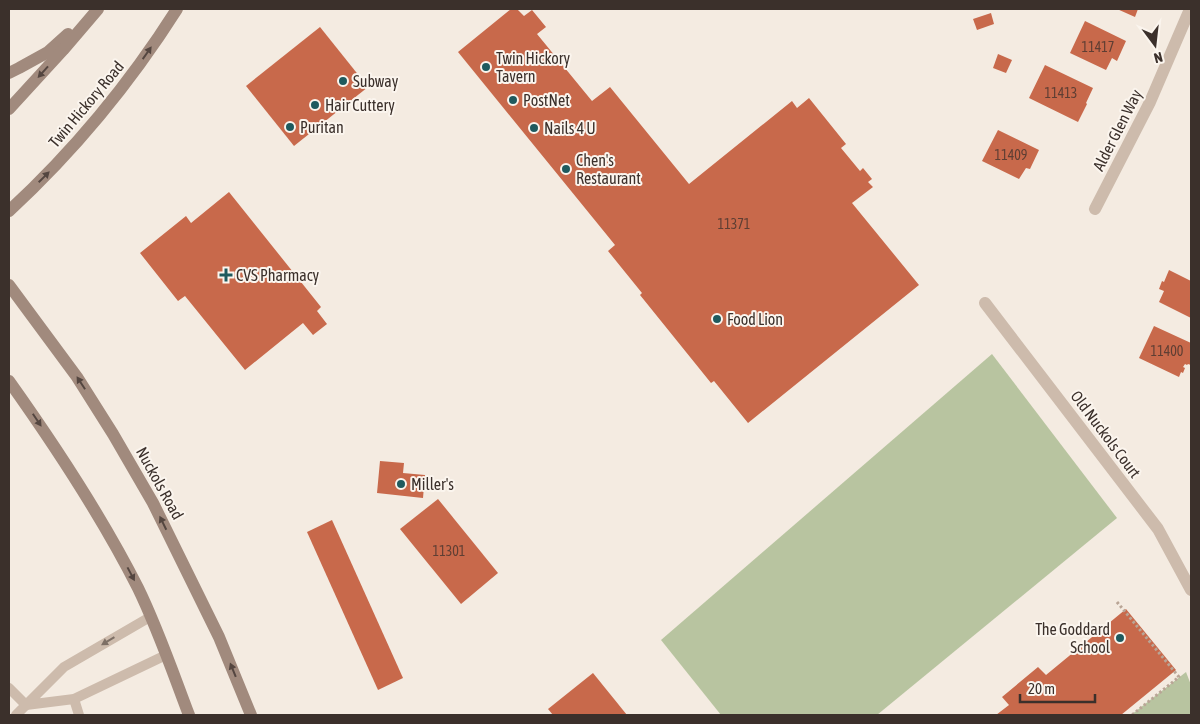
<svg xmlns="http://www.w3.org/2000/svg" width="1200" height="724" font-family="'Asap Condensed',sans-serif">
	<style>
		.green { fill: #b8c4a0 }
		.building { fill: #c8694b }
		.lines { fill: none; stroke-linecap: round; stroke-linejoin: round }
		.path { stroke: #b9a596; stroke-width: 3; stroke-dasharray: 2.5 2.5; stroke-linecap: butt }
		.lane { stroke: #cdbbac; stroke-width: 10 }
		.street { stroke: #cdbbac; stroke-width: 12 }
		.secondary { stroke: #a18a7d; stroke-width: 12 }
		.oneway { fill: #544640 }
		.oneway2 { fill: #7d6f65 }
		.poi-dot { fill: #1f5a5e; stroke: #fbf5ee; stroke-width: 2 }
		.labels { text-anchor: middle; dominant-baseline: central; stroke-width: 4; stroke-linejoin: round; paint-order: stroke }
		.number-label { font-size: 14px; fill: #5e3e33 }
		.poi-label { font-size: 16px; fill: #3b302b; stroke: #fbf5ee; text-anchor: start }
		.street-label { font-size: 16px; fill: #3b302b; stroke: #fbf5ee }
	</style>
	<rect width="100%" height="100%" fill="#f4ebe1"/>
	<g class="green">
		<polygon points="992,354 1117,518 877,715 721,715 661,640"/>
		<polygon points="1186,672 1191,685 1191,715 1131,715"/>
	</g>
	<g class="building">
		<polygon points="511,9 517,9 524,16 532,10 546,27 537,34 592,101 610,87 689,184 792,101 797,108 809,98 846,144 841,148 860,171 863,168 872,179 868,182 873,187 852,203 919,285 748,423 714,381 711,383 640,295 642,293 608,251 615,245 458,52"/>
		<polygon points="1117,9 1138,9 1135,17"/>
		<polygon points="991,13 994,24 977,30 973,19"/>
		<polygon points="1085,21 1126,41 1117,61 1112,58 1106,70 1070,53"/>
		<polygon points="320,27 368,87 294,146 246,86"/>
		<polygon points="998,54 1012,60 1006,73 993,68"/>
		<polygon points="1045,65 1093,88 1086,103 1087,104 1078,122 1029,98"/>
		<polygon points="998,130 1039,150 1030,169 1026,168 1019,179 982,161"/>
		<polygon points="229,192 321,307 317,311 327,324 313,335 303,323 245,370 185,296 178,301 140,253 186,216 191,223"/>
		<polygon points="1169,270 1191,281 1191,318 1159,302 1164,291 1159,289 1162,281 1164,282"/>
		<polygon points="1154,326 1191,343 1191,365 1188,364 1187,365 1185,364 1183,367 1185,368 1183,373 1181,372 1179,377 1139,358"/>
		<polygon points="380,461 404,463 403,473 425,475 423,498 377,493"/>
		<polygon points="438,499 498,573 461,604 400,529"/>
		<polygon points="332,520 403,678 378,690 307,532"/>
		<polygon points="1126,609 1176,670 1121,715 996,715 1009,705 1002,697 1038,667 1046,675"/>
		<polygon points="593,673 627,715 553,715 548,709"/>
	</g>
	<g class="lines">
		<polyline class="path" points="1117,602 1179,677 1132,715"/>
		<g class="lane">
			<polyline points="150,617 64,667 26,705 74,699 166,655"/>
			<polyline points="9,688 26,705 16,715"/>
			<polyline points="74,699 79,715"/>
		</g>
		<g class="street">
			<polyline points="1095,209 1150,102 1190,9"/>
			<polyline points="985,303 1158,529 1191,590"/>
		</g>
		<g class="secondary">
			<polyline points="9,73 19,68 48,52 68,34"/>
			<polyline points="9,109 63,50 98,9"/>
			<path d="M9,211C74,151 130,83 177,9"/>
			<polyline points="9,285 77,377 113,434 153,503 219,637 251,715"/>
			<path d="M9,381C56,447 101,515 138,588C158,629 173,673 189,715"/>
		</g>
	</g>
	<defs><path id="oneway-solid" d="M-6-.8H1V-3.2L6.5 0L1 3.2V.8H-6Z" transform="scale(1.25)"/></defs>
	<g class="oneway">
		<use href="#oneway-solid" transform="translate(147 53) rotate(-55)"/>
		<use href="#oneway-solid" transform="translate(43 72) rotate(132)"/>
		<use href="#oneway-solid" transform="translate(44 177) rotate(-45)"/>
		<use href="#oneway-solid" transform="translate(81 383) rotate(-123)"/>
		<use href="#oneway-solid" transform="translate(37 420) rotate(56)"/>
		<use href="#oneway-solid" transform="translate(163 523) rotate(-116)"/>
		<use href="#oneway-solid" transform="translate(131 574) rotate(62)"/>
		<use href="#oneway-solid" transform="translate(233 670) rotate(-112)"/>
	</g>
	<use class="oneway2" href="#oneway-solid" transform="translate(108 641) rotate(149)"/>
	<g class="poi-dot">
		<circle cx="486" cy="67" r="5"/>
		<circle cx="343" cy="81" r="5"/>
		<circle cx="513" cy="100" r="5"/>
		<circle cx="315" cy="105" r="5"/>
		<circle cx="290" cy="127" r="5"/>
		<circle cx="534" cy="128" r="5"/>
		<circle cx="566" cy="169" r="5"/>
		<path d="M223.5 267.5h5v5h5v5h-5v5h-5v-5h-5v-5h5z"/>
		<circle cx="717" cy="319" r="5"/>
		<circle cx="401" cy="484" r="5"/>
		<circle cx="1120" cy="638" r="5"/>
	</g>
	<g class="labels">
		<g class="number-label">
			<text x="1098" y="47">11417</text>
			<text x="1061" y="93">11413</text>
			<text x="1011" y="155">11409</text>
			<text x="734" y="224">11371</text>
			<text x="1167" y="351">11400</text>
			<text x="449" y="551">11301</text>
		</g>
		<g class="poi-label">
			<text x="496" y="58">Twin Hickory<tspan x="496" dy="18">Tavern</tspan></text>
			<text x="353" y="81">Subway</text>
			<text x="523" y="100">PostNet</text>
			<text x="325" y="105">Hair Cuttery</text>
			<text x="300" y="127">Puritan</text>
			<text x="544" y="128">Nails 4 U</text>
			<text x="576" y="160">Chen's<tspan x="576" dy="18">Restaurant</tspan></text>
			<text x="236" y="275">CVS Pharmacy</text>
			<text x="727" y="319">Food Lion</text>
			<text x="411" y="484">Miller's</text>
			<text x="1110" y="629" text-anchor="end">The Goddard<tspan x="1110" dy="18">School</tspan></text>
		</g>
		<g class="street-label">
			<text transform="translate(86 104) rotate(-50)">Twin Hickory Road</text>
			<text transform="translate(1117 130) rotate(-63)">Alder Glen Way</text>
			<text transform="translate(1106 434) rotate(53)">Old Nuckols Court</text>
			<text transform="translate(160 483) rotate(61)">Nuckols Road</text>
		</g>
	</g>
	<rect width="1200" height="724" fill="none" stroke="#3b302b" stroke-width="20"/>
	<g transform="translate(1155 45) rotate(165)" stroke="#fbf5ee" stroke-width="4" paint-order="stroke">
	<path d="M0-4L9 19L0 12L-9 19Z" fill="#3b302b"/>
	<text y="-8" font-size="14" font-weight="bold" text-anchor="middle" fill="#3b302b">N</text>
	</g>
	<path d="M1020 694v8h75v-8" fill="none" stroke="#3b302b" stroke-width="2.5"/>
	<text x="1028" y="694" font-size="15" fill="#3b302b" stroke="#fbf5ee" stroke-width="4" paint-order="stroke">20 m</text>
</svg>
